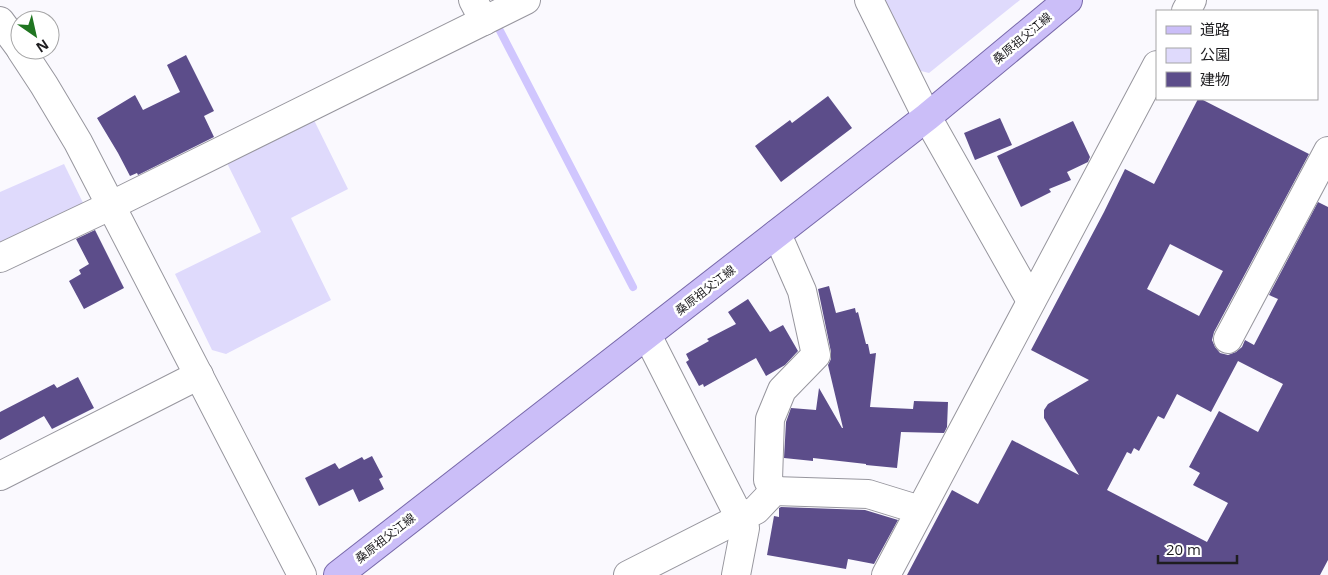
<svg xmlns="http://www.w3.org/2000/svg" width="1328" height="575" font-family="'Open Sans','Noto Sans JP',sans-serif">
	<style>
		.green { fill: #dfdafc }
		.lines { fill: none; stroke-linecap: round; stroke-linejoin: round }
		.stream { stroke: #d0c6fe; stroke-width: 8 }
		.building { fill: #5c4d8a; fill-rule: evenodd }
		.minor-casing { stroke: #97969e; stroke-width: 30 }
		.major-casing { stroke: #7869aa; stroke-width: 30 }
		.minor { stroke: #fff; stroke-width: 28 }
		.major { stroke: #cbbef8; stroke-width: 28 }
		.labels { text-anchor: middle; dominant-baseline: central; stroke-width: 5; stroke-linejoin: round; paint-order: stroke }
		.street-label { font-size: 12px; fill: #1e1d20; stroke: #fff }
	</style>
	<rect width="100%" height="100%" fill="#faf9fe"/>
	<g class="green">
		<polygon points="881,0 1020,0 929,73 917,70"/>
		<polygon points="311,114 348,189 291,218 331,300 226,354 212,350 175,274 261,232 224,157"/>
		<polygon points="64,164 87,211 0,253 0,192"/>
	</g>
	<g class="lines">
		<polyline class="stream" points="497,25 633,287"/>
	</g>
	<g class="building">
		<polygon points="186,55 214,111 204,116 214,137 138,175 137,173 130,176 118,153 97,118 135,95 143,110 180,92 167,65"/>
		<polygon points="828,96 852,128 781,182 755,146 790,120 792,123"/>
		<path d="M1198,99H1201L1309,154L1214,332L1212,340L1215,347L1220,353L1228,355L1236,352L1242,347L1245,340L1254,345L1278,299L1269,295L1318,202L1328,207V560L1320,575H907L952,490L978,504L1012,440L1079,475L1044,418V410L1048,404L1089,380L1031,350L1104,212L1125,169L1154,184ZM1170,244L1223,271L1199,316L1147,289ZM1238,361L1283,384L1258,432L1219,411L1189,467L1200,473L1193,485L1228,503L1207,542L1107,490L1127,452L1131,454L1134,448L1139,451L1158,416L1164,419L1177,394L1211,412Z"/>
		<polygon points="1000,118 1012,145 975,160 964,133"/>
		<polygon points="1073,121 1090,157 1088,162 1067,172 1071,180 1049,189 1051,192 1021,207 997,156"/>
		<polygon points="95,230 124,288 84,309 69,281 81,274 79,270 89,264 76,239"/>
		<polygon points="829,286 836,313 855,308 856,313 858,312 866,344 868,344 870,354 876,353 870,407 913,409 914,401 948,402 947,427 944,433 901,432 897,468 866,465 866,464 813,458 813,461 784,458 786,422 791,408 816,410 819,388 842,428 843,428 828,365 831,359 831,352 818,289"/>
		<polygon points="748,299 770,332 783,325 798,351 785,365 766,376 756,358 704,387 703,384 699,386 686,362 689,360 686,354 709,341 707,339 736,324 728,312"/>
		<polygon points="78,377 94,408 52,429 44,416 0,440 0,412 54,384 57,388"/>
		<polygon points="372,456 383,477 379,479 384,489 359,502 353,489 319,506 305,478 335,463 339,469 362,457 364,460"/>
		<polygon points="781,507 865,510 898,520 874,564 848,559 846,569 767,555 774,516 779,517 779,508"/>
	</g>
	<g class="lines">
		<defs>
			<g id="minor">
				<polyline points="473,0 484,21"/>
				<polyline points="869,0 927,117 1031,301"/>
				<polyline points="1186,11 1192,0"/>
				<polyline points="0,21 20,48"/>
				<polyline points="21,50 44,85 78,142 302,575"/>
				<polyline points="0,258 112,205 526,0"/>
				<polyline points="647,335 745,528 736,575"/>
				<polyline points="1228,339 1328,151"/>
				<polyline points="0,476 199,375"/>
				<polyline points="774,491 768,480 770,419 782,390 816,355 802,291 777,234"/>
				<polyline points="628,575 756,510 774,491 868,494 920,510"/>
				<polyline points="886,575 1157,65"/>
			</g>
			<polyline id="major" points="338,575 927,117 1068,0"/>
		</defs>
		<use href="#minor" class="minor-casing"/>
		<use href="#major" class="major-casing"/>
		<use href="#minor" class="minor"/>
		<use href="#major" class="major"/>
	</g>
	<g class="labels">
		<g class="street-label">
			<text transform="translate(1022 38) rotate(-40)">桑原祖父江線</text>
			<text transform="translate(705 290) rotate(-38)">桑原祖父江線</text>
			<text transform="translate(385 538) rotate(-38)">桑原祖父江線</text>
		</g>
	</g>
	<rect x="1156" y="10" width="162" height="90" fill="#ffffff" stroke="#a5a5a6"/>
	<rect x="1166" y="26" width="25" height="8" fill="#cbbef8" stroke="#a5a5a6"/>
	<text x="1200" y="35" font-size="15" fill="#1e1d20">道路</text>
	<rect x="1166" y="48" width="25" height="15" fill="#dfdafc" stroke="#a5a5a6"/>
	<text x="1200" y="60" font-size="15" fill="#1e1d20">公園</text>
	<rect x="1166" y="72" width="25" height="15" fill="#5c4d8a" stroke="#a5a5a6"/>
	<text x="1200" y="85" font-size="15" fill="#1e1d20">建物</text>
	<g transform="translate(35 35) rotate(146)"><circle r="24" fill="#ffffff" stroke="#a5a5a6"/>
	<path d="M0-4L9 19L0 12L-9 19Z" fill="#207521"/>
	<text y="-8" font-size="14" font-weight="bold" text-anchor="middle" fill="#1e1d20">N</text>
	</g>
	<path d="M1158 555v8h79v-8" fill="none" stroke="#1e1d20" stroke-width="2.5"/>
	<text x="1166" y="555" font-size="15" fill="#1e1d20" stroke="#ffffff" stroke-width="4" paint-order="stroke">20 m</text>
</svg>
